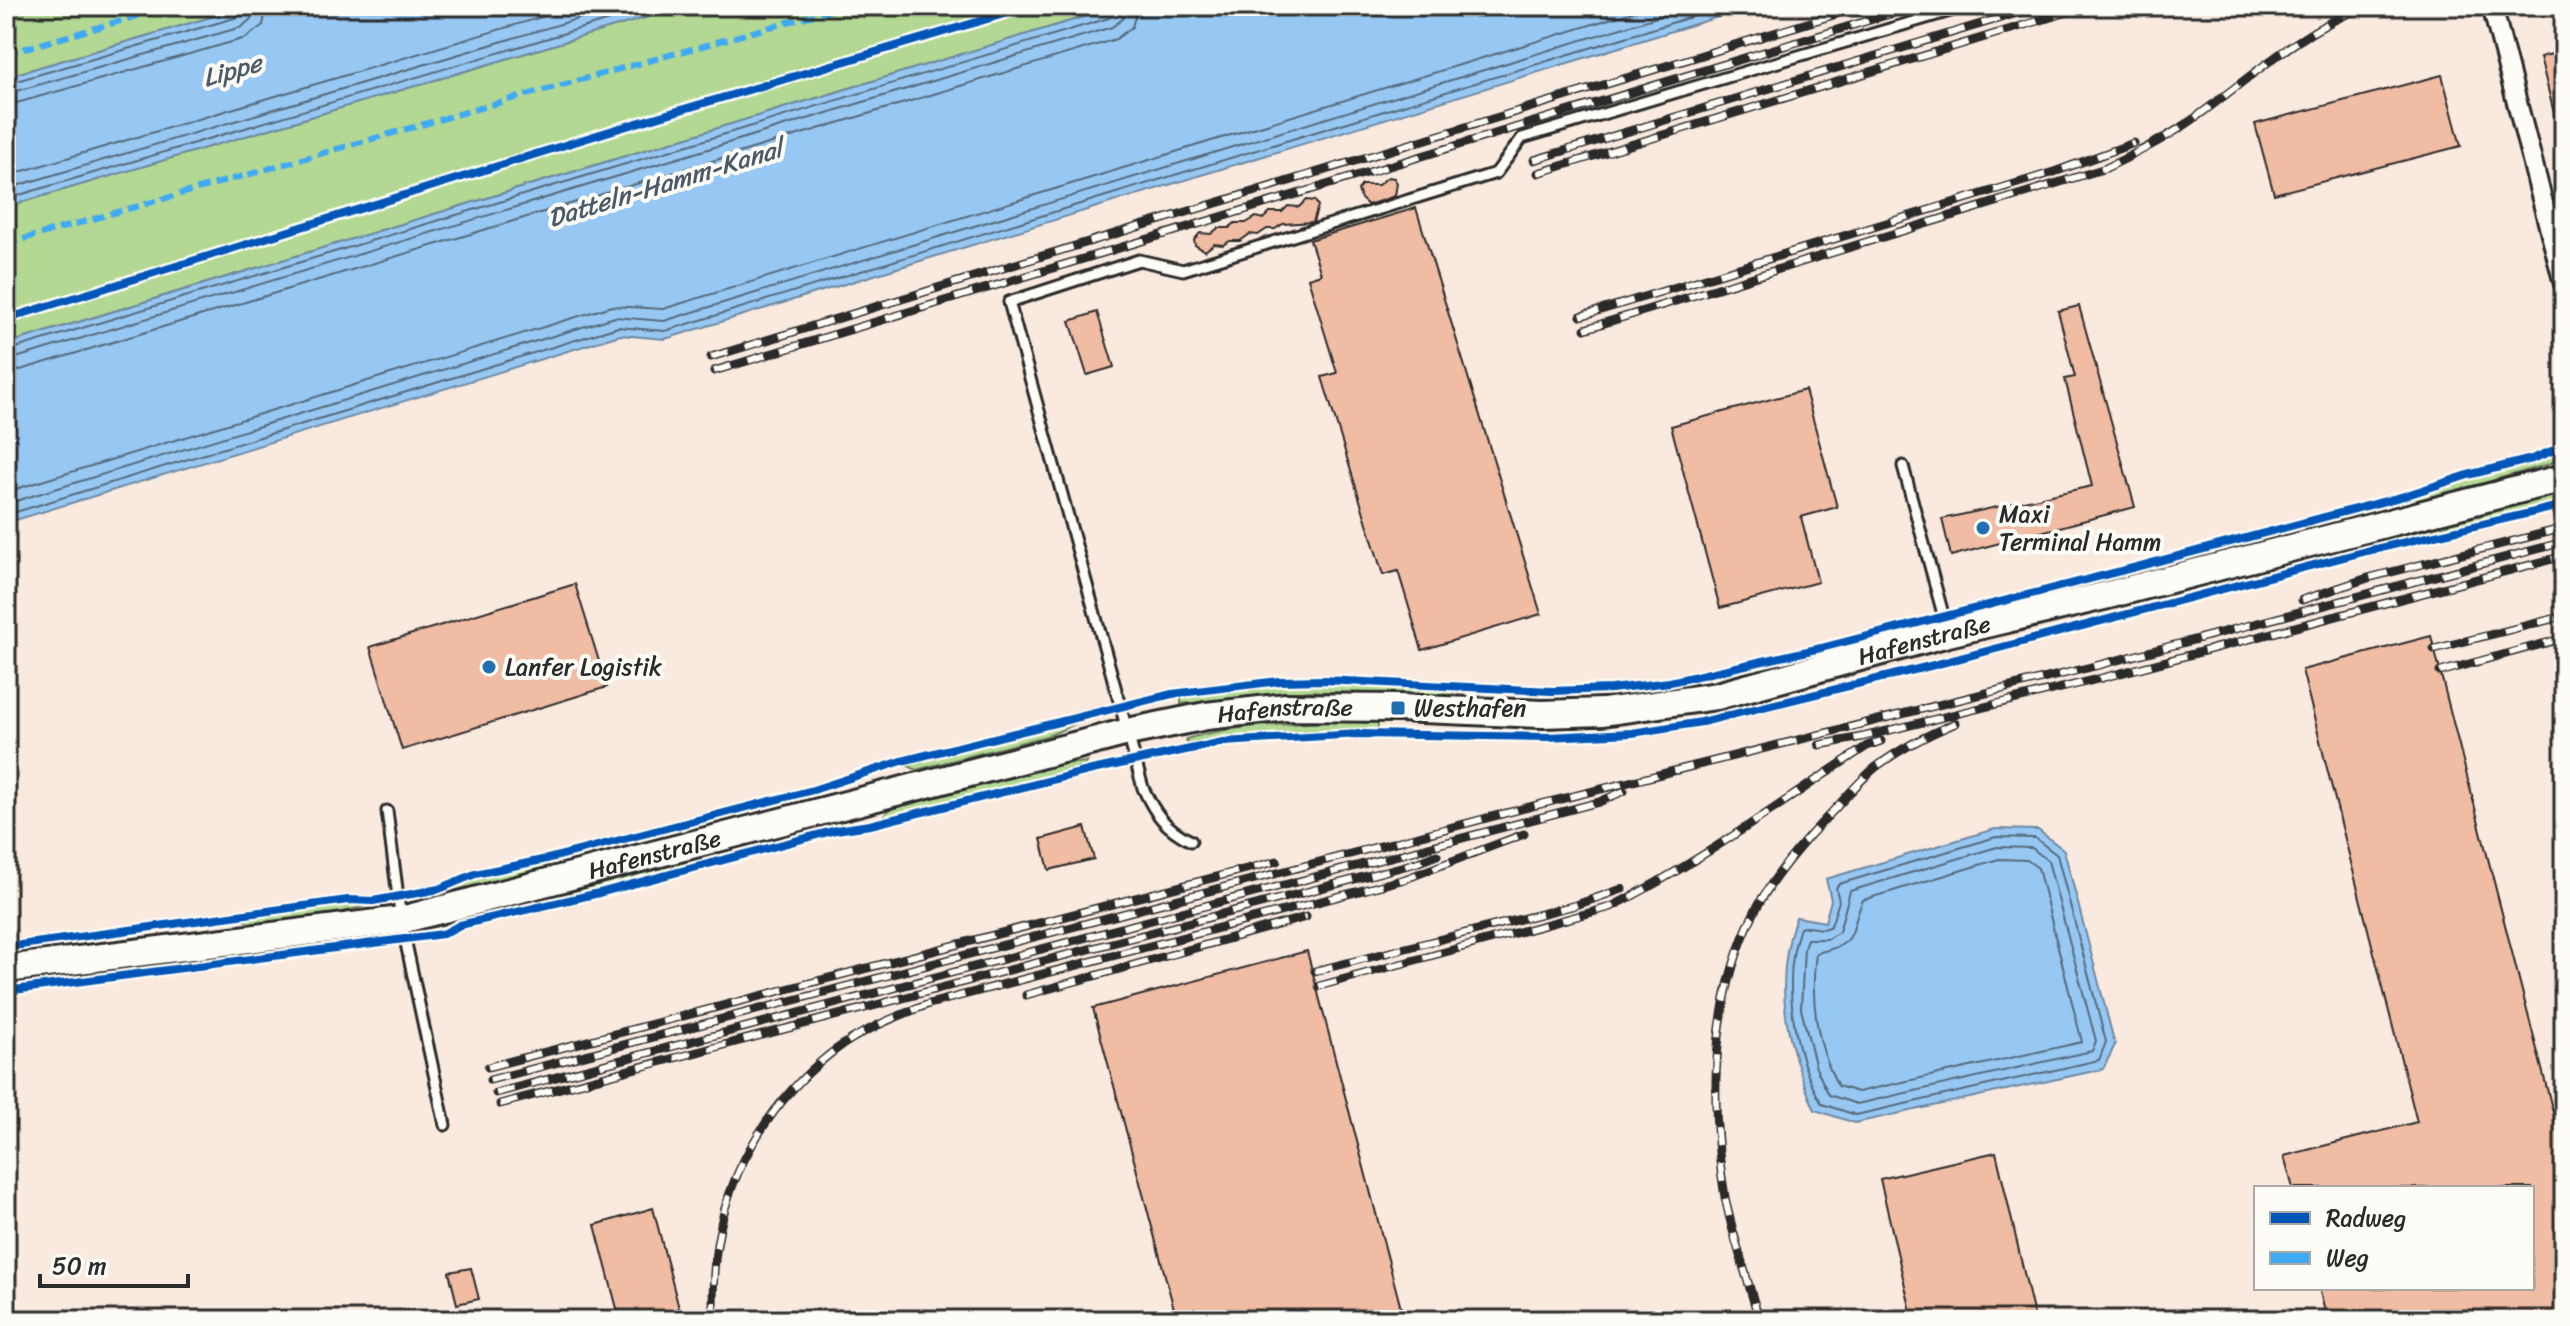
<svg xmlns="http://www.w3.org/2000/svg" width="2570" height="1326" font-family="Sriracha,sans-serif">
	<style>
		.built { fill: #f9e9de; fill-rule: evenodd }
		.green { fill: #b2d893; stroke: #6e825f; stroke-width: 2 }
		.water { fill: #97c8f3; stroke: #6c89a3; stroke-width: 2 }
		.lines { fill: none; stroke-linecap: round; stroke-linejoin: round }
		.shore { stroke: #566a7b; stroke-width: 2 }
		.building { fill: #f1bca4; stroke: #2b2b2b; stroke-width: 2 }
		.lane-casing { stroke: #2b2b2b; stroke-width: 15 }
		.street-casing { stroke: #2b2b2b; stroke-width: 24 }
		.secondary-casing { stroke: #2b2b2b; stroke-width: 32 }
		.lane { stroke: #fdfcf7; stroke-width: 9 }
		.street { stroke: #fdfcf7; stroke-width: 18 }
		.secondary { stroke: #fdfcf7; stroke-width: 26 }
		.rail-casing { stroke: #2b2b2b; stroke-width: 9 }
		.rail { stroke: #fdfcf7; stroke-width: 6; stroke-dasharray: 18; stroke-linecap: butt }
		.quiet { stroke: #3fa9f5; stroke-width: 6; stroke-dasharray: 12 6; stroke-linecap: butt }
		.cycleway-casing { stroke: #fdfcf7; stroke-width: 13 }
		.cycleway { stroke: #0057b8; stroke-width: 8 }
		.poi-dot { fill: #1f6fb2; stroke: #fdfcf7; stroke-width: 3 }
		.labels { text-anchor: middle; dominant-baseline: central; stroke-width: 8; stroke-linejoin: round; paint-order: stroke }
		.poi-label { font-size: 24px; fill: #2b2b2b; stroke: #fdfcf7; text-anchor: start }
		.street-label { font-size: 24px; fill: #2b2b2b; stroke: #fdfcf7 }
		.water-label { font-size: 26px; font-style: italic; fill: #4b5a67; stroke: #fdfcf7 }
	</style>
	<rect width="100%" height="100%" fill="#fdfcf7"/>
	<filter id="ink" filterUnits="userSpaceOnUse"><feTurbulence type="fractalNoise" baseFrequency=".0125" numOctaves="2"/><feDisplacementMap in="SourceGraphic" scale="16" xChannelSelector="R" yChannelSelector="G"/><feConvolveMatrix kernelMatrix="1 2 1 2 8 2 1 2 1" color-interpolation-filters="sRGB"/></filter>
	<g filter="url(#ink)">
		<path class="built" d="M1754,6H2564V1320H6V523L620,335L665,339ZM2256,1188H2532V1288H2256Z"/>
		<g class="green">
			<polygon points="6,6 249,6 6,77"/>
			<polygon points="685,6 1120,6 6,344 6,207"/>
			<polygon points="2564,450 2564,456 2549,464 2368,517 2359,511"/>
			<polygon points="2564,493 2564,501 2478,523 2367,547 2372,538 2476,516"/>
			<polygon points="1310,683 1456,691 1447,699 1310,691 1181,704 1181,697 1258,687"/>
			<polygon points="1077,721 1078,723 1050,735 916,770 905,764"/>
			<path d="M1326,722H1378V729L1240,737L1190,746L1187,743L1186,739C1232,725 1280,725 1326,722Z"/>
			<polygon points="1087,762 1084,766 883,818 889,809 1064,764"/>
			<polygon points="695,855 705,861 559,899 558,897 626,874"/>
			<polygon points="551,861 545,871 465,890 445,891 471,880"/>
			<polygon points="351,904 362,907 322,917 252,926 243,919"/>
		</g>
		<g class="water">
			<polygon points="249,6 685,6 6,207 6,77"/>
			<polygon points="1120,6 1754,6 665,339 620,335 6,523 6,344"/>
			<path d="M1995,829L2038,830L2064,850L2115,1045L2103,1069L1855,1123L1815,1110C1787,1047 1772,984 1796,917L1825,922L1831,900L1826,879Z"/>
		</g>
		<g class="lines">
			<g class="shore">
				<polyline points="6,84 238,17 244,13 245,6"/>
				<polyline points="6,94 242,27 252,18 255,6"/>
				<polyline points="6,106 246,38 263,25 267,6"/>
				<polyline points="6,176 579,6"/>
				<polyline points="6,189 621,6"/>
				<polyline points="6,199 656,6"/>
				<polyline points="6,351 1109,18 1115,13 1116,6"/>
				<polyline points="6,361 1112,27 1124,18 1126,6"/>
				<polyline points="6,373 17,371 1116,39 1132,27 1138,6"/>
				<polyline points="6,492 612,306 663,309 1652,6"/>
				<polyline points="6,504 615,317 664,321 1693,6"/>
				<polyline points="6,515 618,327 665,331 1727,6"/>
				<path d="M1996,837L2035,838L2057,855L2106,1042L2099,1060L1856,1115L1822,1104C1794,1057 1781,980 1800,928C1810,924 1821,933 1831,926L1839,901L1836,888L1839,884Z"/>
				<polygon points="1997,847 2032,848 2048,861 2096,1041 2092,1051 1857,1104 1829,1095 1816,1068 1801,1009 1804,948 1807,939 1827,939 1839,932 1850,891"/>
				<path d="M1999,859L2027,860L2038,868L2082,1042L1858,1092L1838,1086C1816,1046 1810,997 1816,953C1861,943 1847,936 1863,900Z"/>
			</g>
		</g>
		<g class="building">
			<polygon points="2560,52 2561,57 2564,56 2564,128 2558,129 2540,57"/>
			<polygon points="2442,75 2461,146 2274,194 2255,124"/>
			<polygon points="1388,177 1394,178 1397,183 1395,196 1368,205 1361,199 1358,190 1362,185 1378,185"/>
			<polygon points="1306,200 1315,201 1318,206 1313,222 1283,224 1275,229 1267,229 1258,235 1250,234 1240,241 1230,241 1223,245 1214,244 1205,251 1195,245 1194,240 1200,233 1211,234 1218,228 1229,228 1235,223 1246,223 1256,217 1263,219 1270,212 1282,212 1288,206 1299,207"/>
			<polygon points="1416,208 1541,614 1422,650 1398,571 1383,575 1322,377 1337,373 1308,278 1321,274 1310,240"/>
			<polygon points="2079,306 2135,507 1951,556 1942,519 2092,486 2065,379 2075,377 2058,311"/>
			<polygon points="1097,312 1114,367 1087,375 1070,321"/>
			<polygon points="1805,390 1837,507 1801,517 1818,582 1720,608 1671,426"/>
			<polygon points="575,584 607,687 402,750 370,647"/>
			<polygon points="2431,636 2564,1155 2564,1320 2327,1320 2319,1288 2532,1288 2532,1188 2293,1188 2284,1156 2417,1122 2302,670"/>
			<polygon points="1085,827 1094,859 1049,870 1041,839"/>
			<polygon points="1307,951 1404,1320 1177,1320 1093,1008"/>
			<polygon points="1996,1152 2035,1320 1913,1320 1880,1179"/>
			<polygon points="653,1208 682,1320 620,1320 595,1225"/>
			<polygon points="471,1268 479,1299 457,1304 449,1272"/>
		</g>
		<g class="lines">
			<defs>
				<g id="lane">
					<polyline points="1903,466 1947,629"/>
					<polyline points="387,811 401,920 445,1125"/>
					<path d="M1191,841C1165,828 1155,814 1143,788L1009,302L1139,260L1183,270L1496,173L1522,138L1967,6"/>
				</g>
				<polyline id="street" points="2492,6 2564,284"/>
				<g id="secondary">
					<path id="s1" d="M6,969L401,920L1128,732L1206,716L1286,707L1398,708L1542,714L1603,712L1717,696L1948,633L2108,595L2564,478"/>
				</g>
			</defs>
			<use href="#lane" class="lane-casing"/>
			<use href="#street" class="street-casing"/>
			<use href="#secondary" class="secondary-casing"/>
			<use href="#lane" class="lane"/>
			<use href="#street" class="street"/>
			<use href="#secondary" class="secondary"/>
			<defs>
				<g id="rail">
					<polyline points="1534,160 2040,6"/>
					<polyline points="1538,173 2087,6"/>
					<polyline points="1581,316 2054,172 2134,143"/>
					<path d="M1585,329L2106,168C2135,154 2165,139 2192,120C2249,79 2299,31 2366,6"/>
					<polyline points="711,357 1863,6"/>
					<polyline points="714,371 1916,6"/>
					<polyline points="2302,600 2368,578 2564,528"/>
					<polyline points="2434,649 2564,616"/>
					<polyline points="2440,672 2564,638"/>
					<polyline points="1819,745 1862,737 2098,679 2564,556"/>
					<polyline points="1315,971 1576,905 1622,889"/>
					<path d="M1319,986L1611,907C1701,862 1783,801 1867,746L1881,741"/>
					<polyline points="1026,995 1306,917"/>
					<polyline points="488,1067 1277,861"/>
					<polyline points="490,1080 1525,808 2095,666 2564,542"/>
					<polyline points="496,1093 1599,802 1624,791"/>
					<polyline points="500,1104 1416,863 1437,855"/>
					<path d="M713,1320C713,1291 713,1262 719,1234C732,1163 775,1098 830,1054C859,1031 895,1017 929,1004L1405,879L1524,834"/>
					<path d="M1759,1320C1748,1279 1733,1238 1725,1197C1709,1102 1711,998 1755,911C1773,876 1802,843 1829,815C1845,799 1859,781 1876,767C1900,749 1929,734 1956,723"/>
				</g>
			</defs>
			<use href="#rail" class="rail-casing"/>
			<use href="#rail" class="rail"/>
			<g class="quiet">
				<polyline points="6,54 172,6"/>
				<polyline points="6,244 501,102 846,6"/>
			</g>
			<defs>
				<g id="cycleway">
					<polyline points="6,319 610,131 1031,6"/>
					<polyline points="6,947 348,900 373,901 439,889 475,874 547,859 813,790 902,761 1172,694 1279,681 1324,680 1552,691 1611,689 1670,682 1821,648 2140,566 2404,496 2468,475 2532,459 2564,446"/>
					<polyline points="6,991 443,934 460,925 599,893 836,830 870,825 1092,770 1223,742 1359,734 1548,737 1632,733 1702,722 1934,665 2367,551 2564,505"/>
				</g>
			</defs>
			<use href="#cycleway" class="cycleway-casing"/>
			<use href="#cycleway" class="cycleway"/>
		</g>
	</g>
	<g class="poi-dot">
		<circle cx="1983" cy="528" r="8"/>
		<circle cx="489" cy="667" r="8"/>
		<rect x="1390" y="700" width="16" height="16" rx="4"/>
	</g>
	<g class="labels">
		<g class="poi-label">
			<text x="1999" y="514">Maxi<tspan x="1999" dy="28">Terminal Hamm</tspan></text>
			<text x="505" y="667">Lanfer Logistik</text>
			<text x="1414" y="708">Westhafen</text>
		</g>
		<g class="street-label">
			<text stroke="none"><textPath href="#s1" startOffset="1956">Hafenstraße</textPath></text>
			<text stroke="none"><textPath href="#s1" startOffset="1308">Hafenstraße</textPath></text>
			<text stroke="none"><textPath href="#s1" startOffset="660">Hafenstraße</textPath></text>
		</g>
		<g class="water-label">
			<text transform="translate(232 70) rotate(-16)">Lippe</text>
			<text transform="translate(665 183) rotate(-17)">Datteln-Hamm-Kanal</text>
		</g>
	</g>
	<rect width="2570" height="1326" fill="none" stroke="#fdfcf7" stroke-width="32"/>
	<rect x="16" y="16" width="2538" height="1294" fill="none" stroke="#2b2b2b" stroke-width="3" filter="url(#ink)"/>
	<rect x="2254" y="1186" width="280" height="104" fill="#fdfcf7" stroke="#a9a8a5" stroke-width="2"/>
	<rect x="2270" y="1212" width="40" height="12" fill="#0057b8" stroke="#a9a8a5" stroke-width="2"/>
	<text x="2326" y="1226" font-size="24" fill="#2b2b2b">Radweg</text>
	<rect x="2270" y="1252" width="40" height="12" fill="#3fa9f5" stroke="#a9a8a5" stroke-width="2"/>
	<text x="2326" y="1266" font-size="24" fill="#2b2b2b">Weg</text>
	<path d="M40 1274v12h148v-12" fill="none" stroke="#2b2b2b" stroke-width="4"/>
	<text x="52" y="1274" font-size="24" fill="#2b2b2b" stroke="#fdfcf7" stroke-width="6" paint-order="stroke">50 m</text>
</svg>
